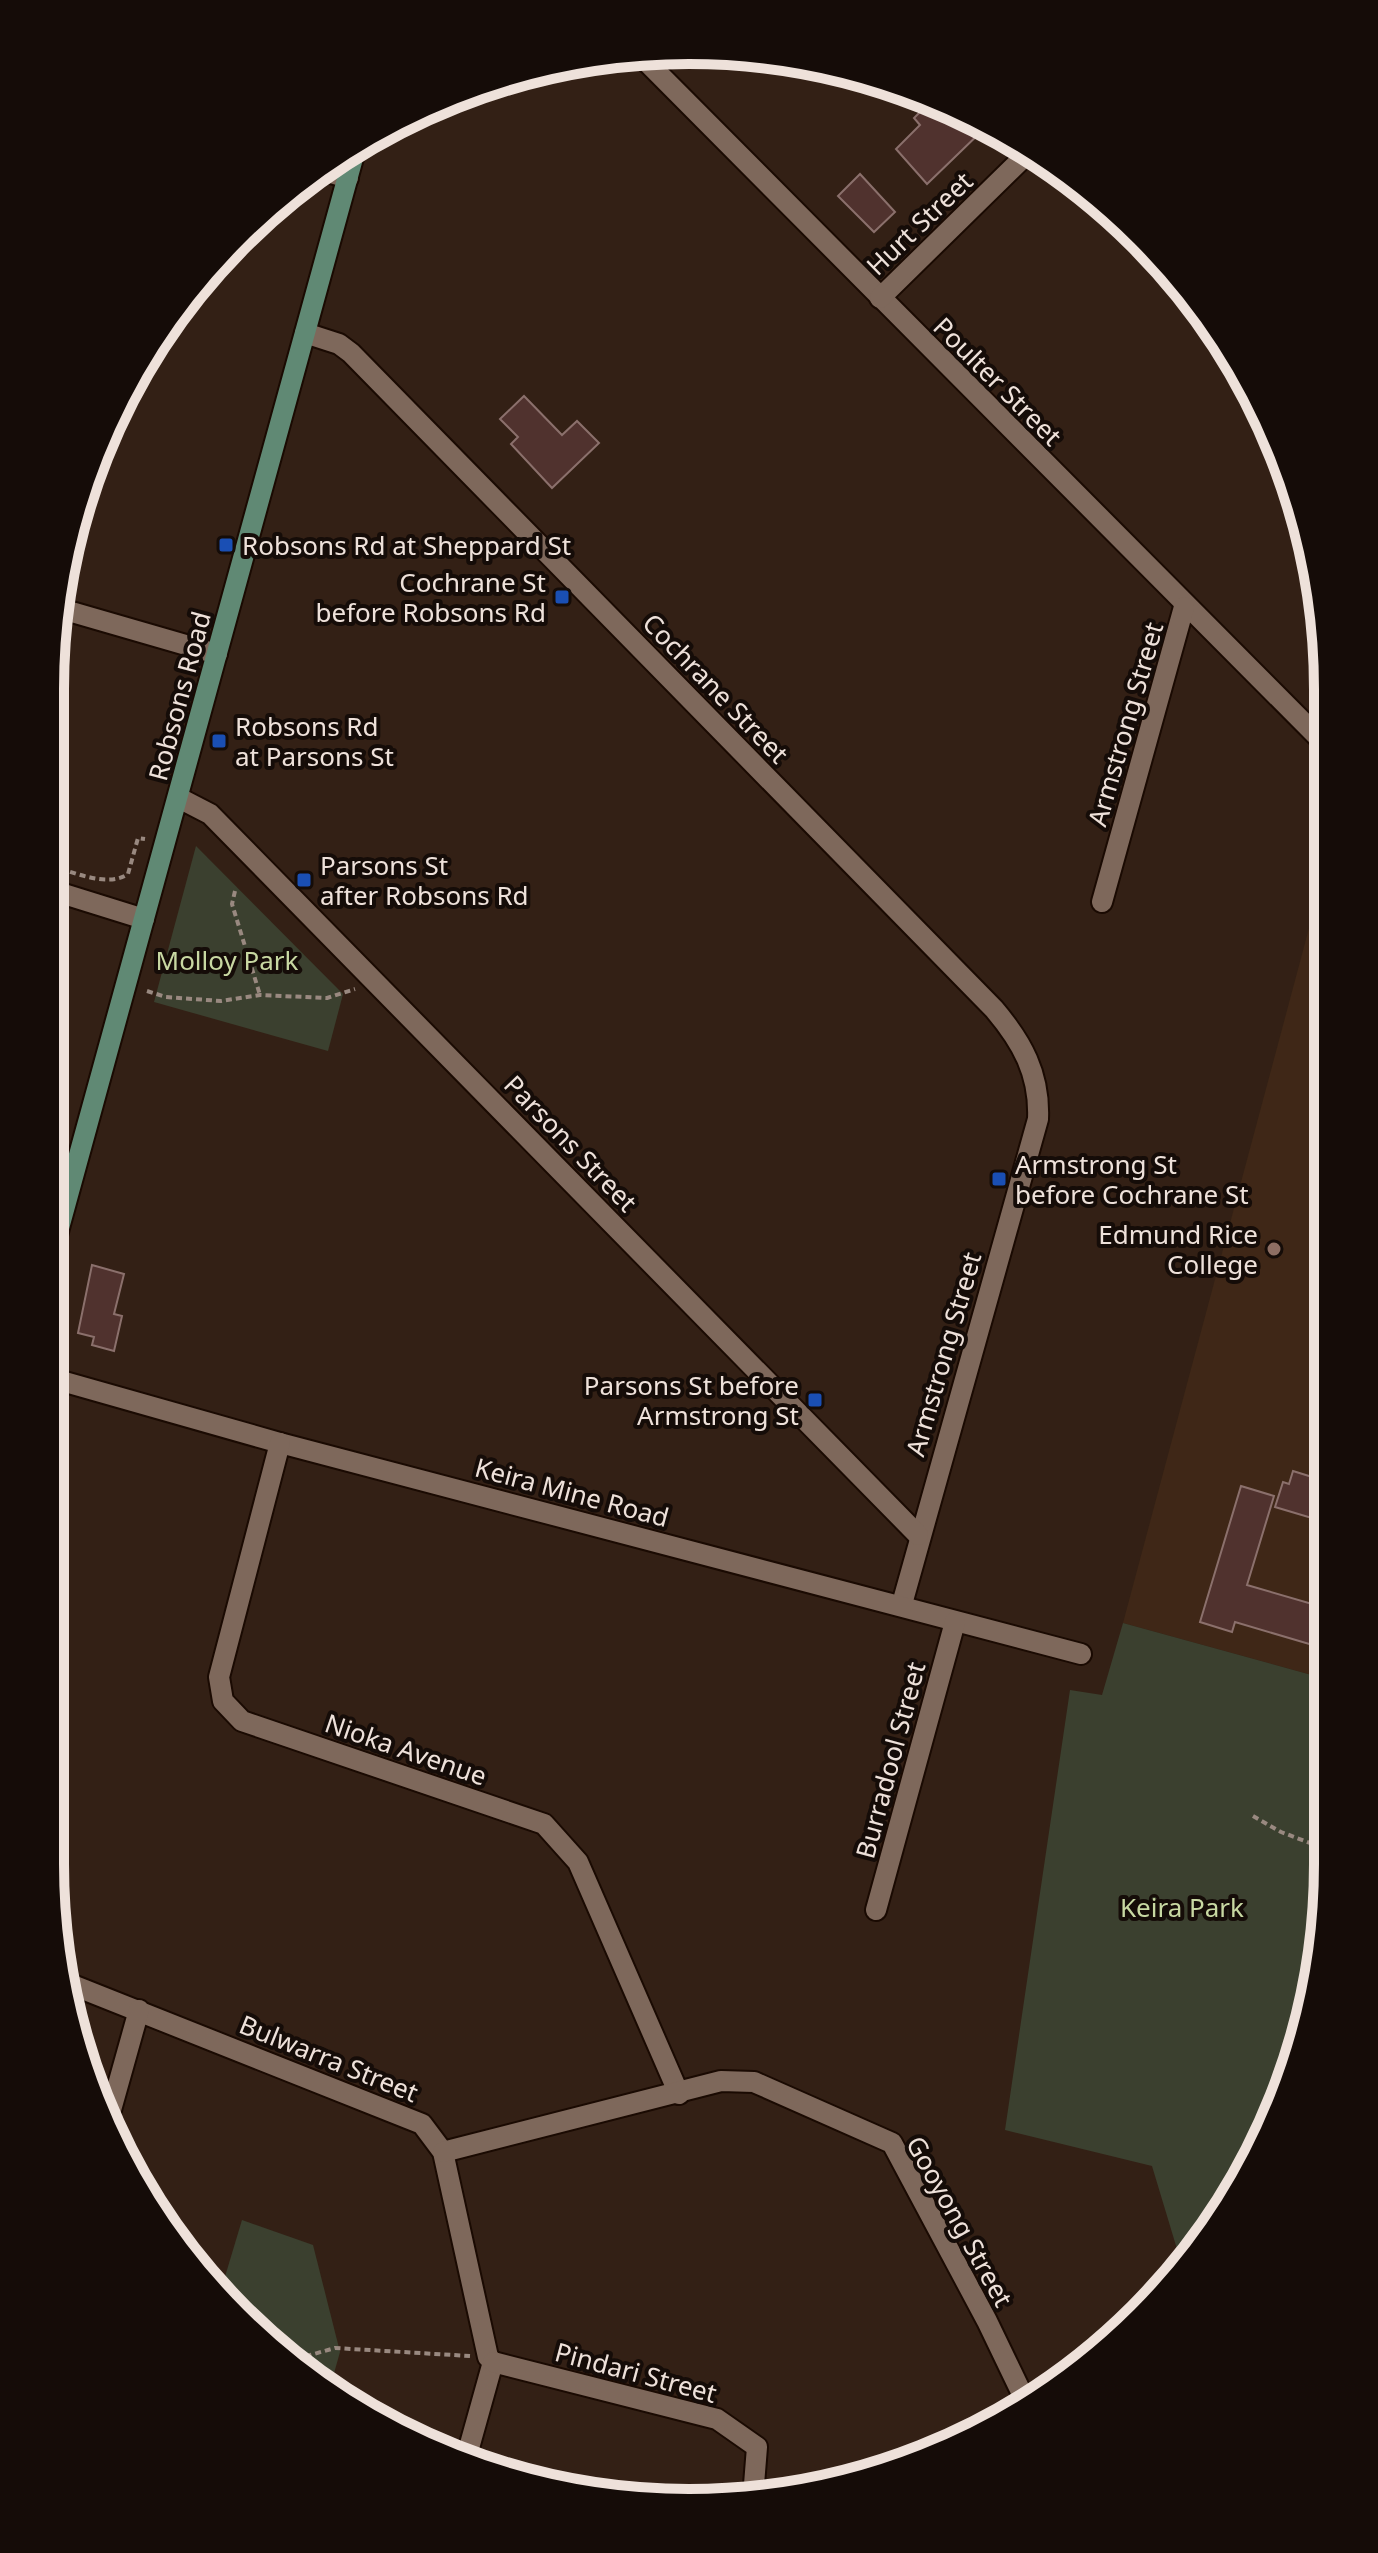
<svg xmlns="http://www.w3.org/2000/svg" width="1378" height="2553" font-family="'Noto Sans',sans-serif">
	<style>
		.built { fill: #3f2717 }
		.green { fill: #3b402f }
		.building { fill: #50322e; stroke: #8b706c; stroke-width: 2 }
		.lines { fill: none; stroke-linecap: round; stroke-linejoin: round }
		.minor-casing { stroke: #1a0a02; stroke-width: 24 }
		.secondary-casing { stroke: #1a0a02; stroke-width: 24 }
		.path { stroke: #998980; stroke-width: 4; stroke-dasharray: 6 4; stroke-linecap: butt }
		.minor { stroke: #7e685b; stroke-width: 20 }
		.secondary { stroke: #608974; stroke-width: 20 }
		.transit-dot { fill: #1a4fb4; stroke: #150c08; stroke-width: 3 }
		.education-dot { fill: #8d6e63; stroke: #150c08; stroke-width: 3 }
		.labels { text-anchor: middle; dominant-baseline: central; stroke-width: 8; stroke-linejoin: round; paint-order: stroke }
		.street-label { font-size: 26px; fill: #eee1da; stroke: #150c08 }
		.poi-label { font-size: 26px; fill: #eee1da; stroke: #150c08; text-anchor: start }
		.park-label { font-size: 26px; fill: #c8d8a2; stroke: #150c08 }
		.rim { fill: none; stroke: #eee1da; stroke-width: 10 }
	</style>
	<rect width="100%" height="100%" fill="#332015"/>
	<polygon class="built" points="1323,876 1326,1679 1123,1623"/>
	<g class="green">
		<polygon points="196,846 343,994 328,1051 154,1002"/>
		<polygon points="1123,1623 1326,1679 1327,1905 1306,2030 1243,2183 1180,2259 1152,2166 1005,2130 1070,1690 1102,1695"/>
		<polygon points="242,2220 313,2245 340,2352 329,2391 221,2290"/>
	</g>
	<g class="building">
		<polygon points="931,101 987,126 927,184 896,149 920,125 914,118"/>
		<polygon points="860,174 895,212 874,232 838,196"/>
		<polygon points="524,396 562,435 577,421 599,443 552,488 511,444 518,437 500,419"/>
		<polygon points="92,1265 124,1274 114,1314 122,1316 114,1351 92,1345 94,1337 78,1333"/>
		<polygon points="1293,1471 1325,1481 1325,1522 1275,1507 1283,1482 1289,1484"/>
		<polygon points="1241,1486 1274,1496 1247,1585 1326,1608 1326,1649 1235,1622 1232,1632 1200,1622"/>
	</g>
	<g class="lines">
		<defs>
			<g id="minor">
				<polyline points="638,53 1323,742"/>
				<polyline points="320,170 348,178"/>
				<polyline points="880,298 1029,152"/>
				<path d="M305,333L339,344L351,353L994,1009C1022,1042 1040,1074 1038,1119L902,1604"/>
				<polyline points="58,608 217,654"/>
				<polyline points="179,798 210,814 918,1535"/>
				<polyline points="51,890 144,919"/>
				<polyline points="1102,902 1184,607"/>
				<polyline points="51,1378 280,1443 1081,1654"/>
				<polyline points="280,1443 219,1677 223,1701 242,1721 544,1824 578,1862 679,2094"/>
				<polyline points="876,1910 955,1622"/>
				<polyline points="70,1984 422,2124 443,2152 488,2357 493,2362 467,2455"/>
				<polyline points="109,2117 139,2010"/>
				<polyline points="443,2152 721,2081 754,2082 892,2143 987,2321 1024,2398"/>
				<polyline points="493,2362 717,2419 757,2447 753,2497"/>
			</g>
			<polyline id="secondary" points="51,1257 356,147"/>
		</defs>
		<use href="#minor" class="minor-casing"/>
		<use href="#secondary" class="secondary-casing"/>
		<g class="path">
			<path d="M51,866C74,872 107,888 128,874L138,838L145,839"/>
			<polyline points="235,891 232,904 260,995"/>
			<polyline points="147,991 166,997 221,1001 260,995 327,998 355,989"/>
			<polyline points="1253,1816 1281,1832 1326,1849"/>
			<polyline points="296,2359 335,2348 470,2356"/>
		</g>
		<use href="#minor" class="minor"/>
		<use href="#secondary" class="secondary"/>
	</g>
	<g class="transit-dot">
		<rect x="218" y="537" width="16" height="16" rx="4"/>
		<rect x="554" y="589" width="16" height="16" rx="4"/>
		<rect x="211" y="733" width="16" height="16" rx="4"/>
		<rect x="296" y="872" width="16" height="16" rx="4"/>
		<rect x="991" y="1171" width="16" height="16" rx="4"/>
		<rect x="807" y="1392" width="16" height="16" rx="4"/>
	</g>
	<circle class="education-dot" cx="1274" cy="1249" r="8"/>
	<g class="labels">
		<g class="street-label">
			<text transform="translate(919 223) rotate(-44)">Hurt Street</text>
			<text transform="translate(998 381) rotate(45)">Poulter Street</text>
			<text transform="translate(716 688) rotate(46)">Cochrane Street</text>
			<text transform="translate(179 696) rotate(-75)">Robsons Road</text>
			<text transform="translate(1125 724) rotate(-74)">Armstrong Street</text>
			<text transform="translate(571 1143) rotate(46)">Parsons Street</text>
			<text transform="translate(943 1354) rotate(-74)">Armstrong Street</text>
			<text transform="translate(572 1492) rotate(15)">Keira Mine Road</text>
			<text transform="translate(406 1749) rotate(19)">Nioka Avenue</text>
			<text transform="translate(890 1760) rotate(-75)">Burradool Street</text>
			<text transform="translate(329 2058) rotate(22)">Bulwarra Street</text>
			<text transform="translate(960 2221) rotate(61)">Gooyong Street</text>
			<text transform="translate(636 2372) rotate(15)">Pindari Street</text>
		</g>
		<g class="poi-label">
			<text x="242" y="545">Robsons Rd at Sheppard St</text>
			<text x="546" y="582" text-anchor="end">Cochrane St<tspan x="546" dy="30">before Robsons Rd</tspan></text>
			<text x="235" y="726">Robsons Rd<tspan x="235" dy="30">at Parsons St</tspan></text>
			<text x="320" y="865">Parsons St<tspan x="320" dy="30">after Robsons Rd</tspan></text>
			<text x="1015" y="1164">Armstrong St<tspan x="1015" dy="30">before Cochrane St</tspan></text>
			<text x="1258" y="1234" text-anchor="end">Edmund Rice<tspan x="1258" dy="30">College</tspan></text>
			<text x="799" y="1385" text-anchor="end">Parsons St before<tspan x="799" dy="30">Armstrong St</tspan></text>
		</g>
		<g class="park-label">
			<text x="227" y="960">Molloy Park</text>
			<text x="1182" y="1907">Keira Park</text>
		</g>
	</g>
	<path d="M0 0H1378V2553H0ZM689 64H689A625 625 0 0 1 1314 689V1864A625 625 0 0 1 689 2489H689A625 625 0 0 1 64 1864V689A625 625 0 0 1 689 64Z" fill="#150c08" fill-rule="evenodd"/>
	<path class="rim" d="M689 64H689A625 625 0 0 1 1314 689V1864A625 625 0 0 1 689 2489H689A625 625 0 0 1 64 1864V689A625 625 0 0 1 689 64Z"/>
</svg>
